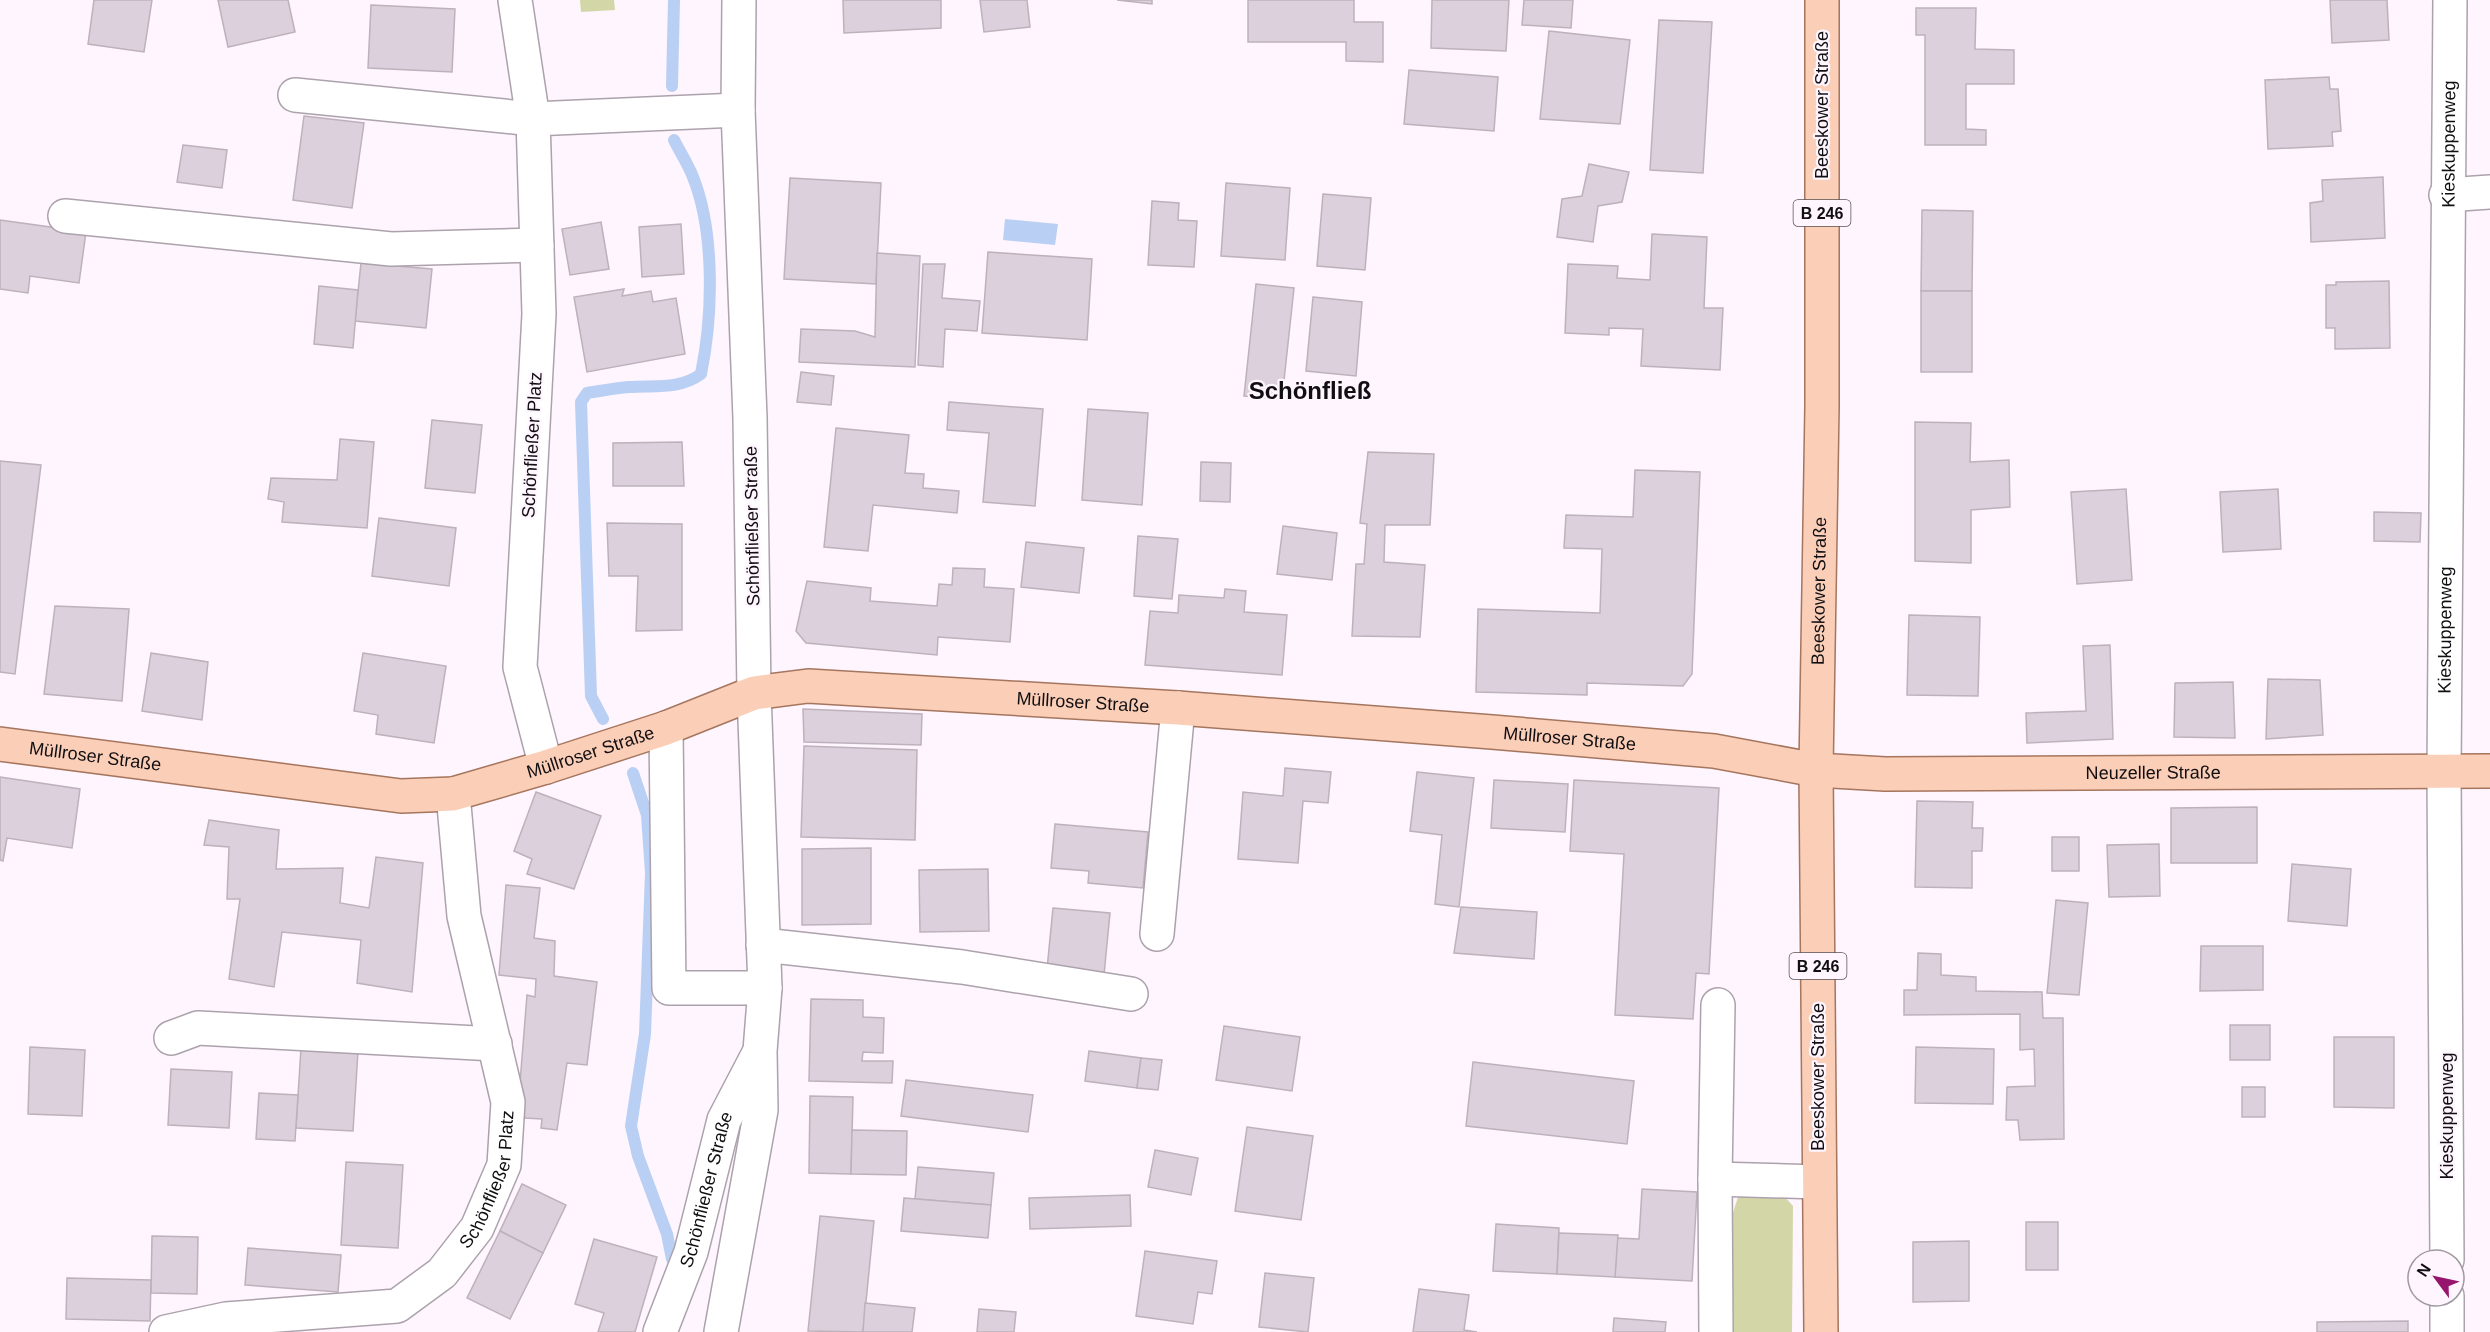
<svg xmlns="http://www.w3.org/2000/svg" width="2490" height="1332" font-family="Arial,sans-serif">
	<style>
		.green { fill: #d3d7a8 }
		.water { fill: #bacff4 }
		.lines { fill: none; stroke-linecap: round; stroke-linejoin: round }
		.stream { stroke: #bacff4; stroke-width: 12 }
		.building { fill: #dbd0db; stroke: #bdb2bc; stroke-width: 1.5 }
		.minor-casing { stroke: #aca2ac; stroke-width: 36 }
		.major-casing { stroke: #a6755e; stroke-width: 36 }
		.minor { stroke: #fff; stroke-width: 33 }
		.major { stroke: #faceb7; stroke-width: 33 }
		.labels { text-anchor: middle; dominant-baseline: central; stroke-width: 4.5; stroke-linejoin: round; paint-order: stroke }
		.shield { fill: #fef5fe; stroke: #585358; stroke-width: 1.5 }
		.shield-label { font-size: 16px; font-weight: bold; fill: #110e11 }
		.street-label { font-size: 18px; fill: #110e11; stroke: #fef5fe }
		.district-label { font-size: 24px; font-weight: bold; fill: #110e11; stroke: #fef5fe }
	</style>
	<rect width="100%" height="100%" fill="#fef5fe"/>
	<g class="green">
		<polygon points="580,0 614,0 615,10 581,12"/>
		<polygon points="1784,1196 1793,1206 1792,1332 1734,1332 1731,1219 1738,1197"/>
	</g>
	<polygon class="water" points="1005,219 1058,224 1055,245 1003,240"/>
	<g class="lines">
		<g class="stream">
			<polyline points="672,86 674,0"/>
			<path d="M603,719L591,696L581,402L587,393C601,391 615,388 629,387C655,385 679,390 701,374C713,316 715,232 693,177C688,164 680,152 674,140"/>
			<polyline points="633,773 647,815 651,873 645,1034 631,1126 638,1156 667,1234 672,1259"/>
		</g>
	</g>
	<g class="building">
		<polygon points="94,0 152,0 144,52 88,44"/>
		<polygon points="218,0 288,0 295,32 228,47"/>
		<polygon points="843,0 941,0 941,28 844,33"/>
		<polygon points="980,0 1027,0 1030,27 984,32"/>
		<polygon points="1117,0 1152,0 1152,4"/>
		<polygon points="1248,0 1354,0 1354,22 1383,22 1383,62 1346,61 1346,42 1248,42"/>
		<polygon points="1432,0 1509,0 1506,51 1431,48"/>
		<polygon points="1524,0 1573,0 1571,28 1522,25"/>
		<polygon points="2330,0 2387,0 2389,40 2332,43"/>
		<polygon points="371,5 455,9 452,72 368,68"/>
		<polygon points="1916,8 1976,8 1975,49 2014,50 2014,84 1966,84 1966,129 1986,130 1986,145 1925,145 1925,35 1916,35"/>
		<polygon points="1659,20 1712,22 1703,173 1650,170"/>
		<polygon points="1549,31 1630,40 1620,124 1540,119"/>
		<polygon points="1409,70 1498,77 1494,131 1404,124"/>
		<polygon points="2329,77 2330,89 2338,89 2341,131 2332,132 2333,146 2268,149 2265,80"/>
		<polygon points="304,116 364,123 352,208 293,200"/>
		<polygon points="183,145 227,150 222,188 177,182"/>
		<polygon points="1589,164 1629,172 1622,202 1598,206 1593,242 1557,237 1562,199 1582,196"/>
		<polygon points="2383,177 2385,238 2311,242 2310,203 2323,201 2322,180"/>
		<polygon points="790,178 881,183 876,284 784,279"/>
		<polygon points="1226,183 1290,188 1285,260 1221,256"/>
		<polygon points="1323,194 1371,198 1365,270 1317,266"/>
		<polygon points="1152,201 1179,203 1178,220 1197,221 1194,267 1148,265"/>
		<polygon points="1922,210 1973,211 1972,291 1921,291"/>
		<polygon points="0,220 86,232 79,283 30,276 28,293 0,289"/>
		<polygon points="601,222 609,269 570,275 562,229"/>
		<polygon points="681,224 684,274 642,277 639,227"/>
		<polygon points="1652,234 1707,237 1704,308 1723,308 1720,370 1641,366 1643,329 1609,328 1609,335 1565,333 1568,264 1618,266 1617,278 1650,280"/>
		<polygon points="988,252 1092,259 1087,340 982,333"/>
		<polygon points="877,253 920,256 915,367 799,362 801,329 855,331 875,337"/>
		<polygon points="361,263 432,269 426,328 355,321"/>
		<polygon points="923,264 945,264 942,298 980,301 977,331 945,329 943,367 918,365"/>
		<polygon points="2389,281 2390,348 2335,349 2335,328 2326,328 2326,285 2336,285 2336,282"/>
		<polygon points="1256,284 1294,288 1282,399 1244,396"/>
		<polygon points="319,286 358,290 353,348 314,344"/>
		<polygon points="624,289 622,296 651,291 653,302 676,298 685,354 587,372 574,297"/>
		<rect x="1921" y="291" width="51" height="81"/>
		<polygon points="1313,297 1362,302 1356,376 1306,371"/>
		<polygon points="801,372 834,376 831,405 797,402"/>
		<polygon points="949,402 1043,409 1035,506 983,502 989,433 947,430"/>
		<polygon points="1088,409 1148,413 1142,505 1082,500"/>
		<polygon points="432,420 482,425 475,493 425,488"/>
		<polygon points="1915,422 1971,423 1970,462 2009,460 2010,507 1971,510 1971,563 1915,561"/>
		<polygon points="836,428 909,435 905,473 924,474 923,488 959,491 957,513 873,505 868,551 824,547"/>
		<polygon points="340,439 374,442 367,528 282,522 284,502 268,499 271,478 337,480"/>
		<polygon points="682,442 684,486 613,486 613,443"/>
		<polygon points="1368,452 1434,454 1430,525 1385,525 1384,562 1425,565 1420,637 1352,636 1356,564 1364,564 1367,524 1360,523"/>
		<polygon points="0,461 41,465 15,674 0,672"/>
		<polygon points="1201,462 1231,463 1230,502 1200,501"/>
		<polygon points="1635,470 1700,472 1692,674 1683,686 1587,683 1587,695 1476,692 1478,609 1600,613 1602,549 1564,548 1566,515 1633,517"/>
		<polygon points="2126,489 2132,580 2077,584 2071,492"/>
		<polygon points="2278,489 2281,549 2223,552 2220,492"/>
		<polygon points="2374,512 2421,513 2420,542 2374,541"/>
		<polygon points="379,518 456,528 449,586 372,576"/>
		<polygon points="607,523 682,524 682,630 636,631 638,576 609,576"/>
		<polygon points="1283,526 1337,533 1332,580 1277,574"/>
		<polygon points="1138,536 1178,539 1172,599 1134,596"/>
		<polygon points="1026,542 1084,548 1079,593 1021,587"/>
		<polygon points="953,568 985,569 984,587 1014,589 1010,642 938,637 937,655 806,643 796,631 807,581 871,588 870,601 937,606 939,584 952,585"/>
		<polygon points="1225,589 1246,591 1244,612 1287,615 1282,675 1145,665 1150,611 1178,613 1179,595 1224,598"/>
		<polygon points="55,606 129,609 122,701 44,694"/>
		<polygon points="1909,615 1980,617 1978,696 1907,695"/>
		<polygon points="2110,645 2113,739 2027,743 2026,713 2086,711 2083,646"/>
		<polygon points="151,653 208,662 202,720 142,711"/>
		<polygon points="363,653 446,666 434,743 376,734 378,715 354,711"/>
		<polygon points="2268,679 2320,680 2323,735 2266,739"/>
		<polygon points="2233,682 2235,738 2174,737 2175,683"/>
		<polygon points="803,709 922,714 921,745 804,742"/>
		<polygon points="804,746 917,750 915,840 801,837"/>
		<polygon points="1285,768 1331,772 1328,803 1303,801 1298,863 1238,859 1243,792 1283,796"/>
		<polygon points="1417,772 1474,778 1459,907 1435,904 1442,835 1410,831"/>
		<polygon points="0,777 80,789 72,848 7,838 3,861 0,860"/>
		<polygon points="1494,780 1568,784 1565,832 1491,828"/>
		<polygon points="1574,780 1719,788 1709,974 1696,973 1693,1019 1615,1015 1624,854 1570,851"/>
		<polygon points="536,792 601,816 574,889 527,874 532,859 514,851"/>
		<polygon points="1917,801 1973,802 1972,828 1983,828 1982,851 1972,851 1972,888 1915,887"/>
		<polygon points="2257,807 2257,863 2171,863 2171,808"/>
		<polygon points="209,820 279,830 276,869 343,868 340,903 369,908 376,857 423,863 412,992 357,983 361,940 282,932 274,987 229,979 240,899 227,899 229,847 204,845"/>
		<polygon points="1055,824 1148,832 1143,888 1088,883 1089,871 1051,868"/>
		<rect x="2052" y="837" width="27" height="34"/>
		<polygon points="2159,844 2160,896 2109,897 2107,845"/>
		<polygon points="871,848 871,924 802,925 802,849"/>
		<polygon points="2292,864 2351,869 2347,926 2288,921"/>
		<polygon points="988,869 989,931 920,932 919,870"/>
		<polygon points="506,885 540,888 534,938 555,941 554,976 597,982 587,1065 567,1063 557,1130 541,1128 542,1119 525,1118 519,1095 527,995 535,997 536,979 499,975"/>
		<polygon points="2056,900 2088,903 2079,995 2047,993"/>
		<polygon points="1461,907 1537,912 1534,959 1454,953"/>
		<polygon points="1053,908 1110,913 1104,975 1047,969"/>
		<polygon points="2201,946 2263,946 2263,990 2200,991"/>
		<polygon points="1918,953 1941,954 1941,975 1976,977 1976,991 2042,992 2043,1018 2063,1018 2064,1139 2020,1140 2018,1120 2006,1120 2007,1087 2035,1086 2034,1049 2020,1050 2020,1014 1904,1015 1904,990 1917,990"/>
		<polygon points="811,999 863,1000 863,1017 884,1018 883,1053 863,1052 862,1061 893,1061 892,1083 809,1081"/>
		<rect x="2230" y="1025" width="40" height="35"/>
		<polygon points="1224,1026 1300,1037 1292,1091 1216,1080"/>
		<polygon points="2334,1037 2394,1037 2394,1108 2334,1107"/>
		<polygon points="30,1047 85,1050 82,1116 28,1114"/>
		<polygon points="1916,1047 1994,1049 1993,1104 1915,1103"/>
		<polygon points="301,1048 358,1051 353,1131 296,1128"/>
		<polygon points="1089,1051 1141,1058 1137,1088 1085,1081"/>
		<polygon points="1141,1058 1162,1060 1158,1090 1137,1088"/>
		<polygon points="1473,1062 1634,1081 1627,1144 1466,1126"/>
		<polygon points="171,1069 232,1072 229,1128 168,1125"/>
		<polygon points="906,1080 1033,1095 1028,1132 901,1116"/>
		<rect x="2242" y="1087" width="23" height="30"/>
		<polygon points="259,1093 298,1095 295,1141 256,1139"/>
		<polygon points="810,1096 853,1097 851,1174 809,1173"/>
		<polygon points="1247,1127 1313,1136 1301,1220 1235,1211"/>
		<polygon points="852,1130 907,1131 906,1175 851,1174"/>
		<polygon points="1155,1150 1198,1158 1191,1195 1148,1187"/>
		<polygon points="346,1162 403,1165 398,1248 341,1245"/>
		<polygon points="918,1167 994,1173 991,1205 915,1199"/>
		<polygon points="522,1184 566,1205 543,1253 500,1231"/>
		<polygon points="1642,1189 1697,1192 1692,1281 1615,1277 1617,1238 1639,1239"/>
		<polygon points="1130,1195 1131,1226 1030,1229 1029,1198"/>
		<polygon points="904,1198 991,1205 988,1238 901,1231"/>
		<polygon points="820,1216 874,1221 863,1332 808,1331"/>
		<rect x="2026" y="1222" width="32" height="48"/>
		<polygon points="1496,1224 1559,1228 1557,1274 1493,1271"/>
		<polygon points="500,1231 543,1253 510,1319 467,1298"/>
		<polygon points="1559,1233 1618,1235 1615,1277 1557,1274"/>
		<polygon points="152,1236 198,1237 197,1294 151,1293"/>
		<polygon points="594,1239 657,1257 635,1332 598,1332 604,1313 575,1304"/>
		<polygon points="1969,1241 1969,1301 1913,1302 1913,1242"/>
		<polygon points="248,1248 341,1255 338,1292 245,1285"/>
		<polygon points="1145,1251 1217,1261 1212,1294 1198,1292 1193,1324 1136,1316"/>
		<polygon points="1265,1273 1314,1278 1308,1332 1259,1327"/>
		<polygon points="67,1278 151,1280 150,1321 66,1319"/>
		<polygon points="1419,1289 1469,1295 1464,1330 1477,1332 1413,1332"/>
		<polygon points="865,1303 915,1308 912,1332 863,1332"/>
		<polygon points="979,1309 1016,1312 1014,1332 977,1332"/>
		<polygon points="1614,1318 1666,1322 1665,1332 1613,1332"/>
		<polygon points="2408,1321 2408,1332 2317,1332 2317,1322"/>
	</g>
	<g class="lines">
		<defs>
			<g id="minor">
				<polyline points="515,0 533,119 539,314 520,667 546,767"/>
				<polyline points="295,95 533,119 738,110"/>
				<polyline points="2446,195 2490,192"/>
				<polyline points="65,216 391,249 537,245"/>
				<polyline points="666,728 669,988 765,988"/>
				<polyline points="1157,934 1178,708"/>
				<polyline points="763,945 962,967 1131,994"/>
				<polyline points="171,1038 198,1028 495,1044"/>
				<polyline points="1715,1179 1819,1182"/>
				<path id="s1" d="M2447,1260L2444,773L2450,0"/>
				<polyline points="2447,1296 2447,1332"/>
				<path id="s2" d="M166,1332L226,1319L397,1306L442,1273L477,1228L504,1165L508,1102L464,916L453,794"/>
				<path id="s3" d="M660,1332L691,1252L724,1120L759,1053"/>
				<polyline points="721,1332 761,1110 760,1051 765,988 754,693 750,418 738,110 739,0"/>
				<polyline points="1716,1332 1715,1179 1718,1005"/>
			</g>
			<g id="major">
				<path id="s4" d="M0,744L401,796L453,794L546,767L666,728L754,693L808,686L1178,708L1492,732L1714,751L1816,770L1885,774L2490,771"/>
				<path id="s5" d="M1821,1332L1816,770L1822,406V0"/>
			</g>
		</defs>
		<use href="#minor" class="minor-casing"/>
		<use href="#major" class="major-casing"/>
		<use href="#minor" class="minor"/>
		<use href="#major" class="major"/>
	</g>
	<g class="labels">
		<g class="shield">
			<rect x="1793.5" y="200" width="57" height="26" rx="4.5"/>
			<rect x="1789.5" y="953" width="57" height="26" rx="4.5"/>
		</g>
		<g class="shield-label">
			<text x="1822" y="213">B 246</text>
			<text x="1818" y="966">B 246</text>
		</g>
		<g class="street-label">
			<text transform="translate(1822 105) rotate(-90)">Beeskower Straße</text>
			<text stroke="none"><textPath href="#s1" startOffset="1116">Kieskuppenweg</textPath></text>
			<text transform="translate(532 445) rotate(-87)">Schönfließer Platz</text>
			<text transform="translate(752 526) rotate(-91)">Schönfließer Straße</text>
			<text stroke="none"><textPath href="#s5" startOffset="741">Beeskower Straße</textPath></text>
			<text stroke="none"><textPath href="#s1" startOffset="630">Kieskuppenweg</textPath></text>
			<text stroke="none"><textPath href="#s4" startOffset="1104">Müllroser Straße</textPath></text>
			<text stroke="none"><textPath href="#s4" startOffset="1592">Müllroser Straße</textPath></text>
			<text stroke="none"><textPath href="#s4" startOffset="600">Müllroser Straße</textPath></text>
			<text stroke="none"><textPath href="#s4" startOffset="96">Müllroser Straße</textPath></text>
			<text stroke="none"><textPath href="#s4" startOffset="2178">Neuzeller Straße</textPath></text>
			<text transform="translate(1818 1077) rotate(-90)">Beeskower Straße</text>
			<text transform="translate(2447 1116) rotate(-90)">Kieskuppenweg</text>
			<text stroke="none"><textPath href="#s2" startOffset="396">Schönfließer Platz</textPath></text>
			<text stroke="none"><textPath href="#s3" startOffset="150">Schönfließer Straße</textPath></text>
		</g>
		<g class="district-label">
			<text x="1310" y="390">Schönfließ</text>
		</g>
	</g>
	<g transform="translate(2436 1278) rotate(303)"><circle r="28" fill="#fef5fe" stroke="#9f999f" stroke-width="1.5"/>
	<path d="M0-4.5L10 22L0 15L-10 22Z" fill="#96166e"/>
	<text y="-9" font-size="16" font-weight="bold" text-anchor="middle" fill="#110e11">N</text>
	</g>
</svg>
